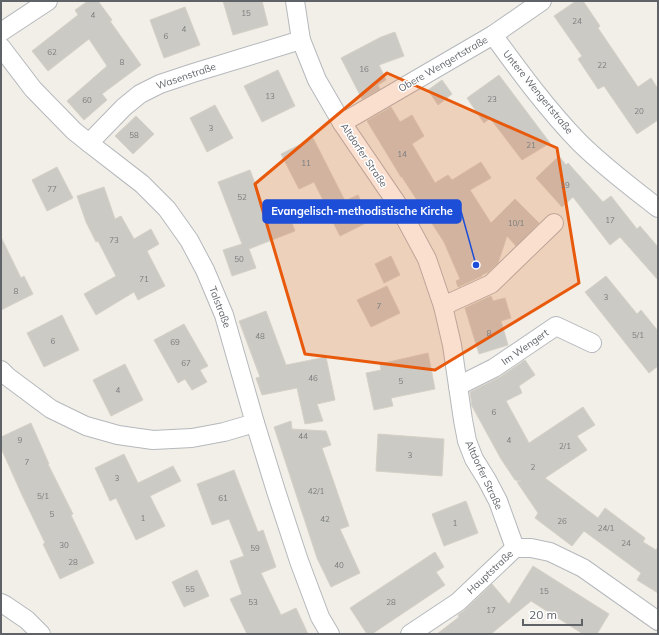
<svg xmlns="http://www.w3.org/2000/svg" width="659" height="635" font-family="Mulish,sans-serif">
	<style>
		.building { fill: #cccac5; stroke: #d6d1c6 }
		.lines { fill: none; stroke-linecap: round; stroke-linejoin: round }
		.minor-casing { stroke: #b5b8bc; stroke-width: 20 }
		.minor { stroke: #fff; stroke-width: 18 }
		.marked { fill: #e8590c; fill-opacity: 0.2; stroke: #e8590c; stroke-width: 3; stroke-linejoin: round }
		.labels { text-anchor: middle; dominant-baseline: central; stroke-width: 3; stroke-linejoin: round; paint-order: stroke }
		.number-label { font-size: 8px; fill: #7a7d7f }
		.street-label { font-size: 10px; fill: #5f6368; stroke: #fff }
		.leader { fill: none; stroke: #1d4ed8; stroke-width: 1.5 }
		.callout-dot { fill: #1d4ed8; stroke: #fff; stroke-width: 1.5 }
		.callout { fill: #1d4ed8; stroke: #1d4ed8; stroke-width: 1.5 }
		.callout-label { font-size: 11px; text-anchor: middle; font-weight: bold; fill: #fff }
	</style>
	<rect width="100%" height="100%" fill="#f1efe8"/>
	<g class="building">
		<polygon points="88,1 98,1 112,20 110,21 141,65 102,94 107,100 84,120 67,101 107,66 89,39 48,71 32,51 78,15 75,10"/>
		<polygon points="223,1 262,1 268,25 233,35"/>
		<polygon points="576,1 583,1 600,26 598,28 638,87 651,78 658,89 658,120 637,134 604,86 598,89 578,59 582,56 554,16"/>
		<polygon points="185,7 200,45 164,58 150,20"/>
		<polygon points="395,32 404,56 379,65 386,80 378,85 380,89 362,99 341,58 381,37"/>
		<polygon points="278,70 295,106 262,122 244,86"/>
		<polygon points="499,75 550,143 522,160 490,118 484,123 467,98"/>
		<polygon points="442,80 452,94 438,105 428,90"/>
		<polygon points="215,105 233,138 207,152 190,118"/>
		<polygon points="391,107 400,122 412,115 424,136 412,144 435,183 448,175 452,180 481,162 491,178 470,190 491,223 515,199 539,223 516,246 507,236 498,263 488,272 482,275 482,276 458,287 456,281 460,279 444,242 402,177 401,177 367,121"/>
		<polygon points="136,116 154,134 133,154 115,136"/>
		<polygon points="313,138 345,201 358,195 370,221 340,236 327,210 328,210 314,182 299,189 281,154"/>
		<polygon points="559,156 566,165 568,163 603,202 611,196 637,229 640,226 658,247 658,280 620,237 610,245 573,197 562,207 536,178"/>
		<polygon points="57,167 73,198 47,211 32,180"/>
		<polygon points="250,170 264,207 283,200 295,231 249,249 256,268 232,276 223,250 242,244 218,182"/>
		<polygon points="104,187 115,219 121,216 134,239 151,229 159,244 147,251 165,286 138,300 134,292 96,315 84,294 116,276 98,241 96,242 86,222 77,196"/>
		<polygon points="1,237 21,278 24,276 33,294 1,310"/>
		<polygon points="391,256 400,275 384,283 375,264"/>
		<polygon points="606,276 637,314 641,310 658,331 658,366 649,373 585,292"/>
		<polygon points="387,286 400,313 371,327 357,300"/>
		<polygon points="491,296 493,301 505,298 511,318 501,321 508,345 479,354 465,308"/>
		<polygon points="266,311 286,365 326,357 335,400 317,404 323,421 305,424 297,388 262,395 256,378 260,377 239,321"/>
		<polygon points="62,315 79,350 44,367 27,333"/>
		<polygon points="184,324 208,366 200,370 207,382 192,390 185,379 178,383 154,340"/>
		<polygon points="428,353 435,389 391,398 393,406 374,410 366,373 381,370 380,364"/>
		<polygon points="525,360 535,375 519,386 522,393 506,401 529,443 583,407 595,425 577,436 587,450 545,478 598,518 605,508 645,538 643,542 656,550 658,547 658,593 637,580 641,573 584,531 572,546 535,518 538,513 517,482 521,481 515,480 501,459 472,406 470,392 500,377"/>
		<polygon points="125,364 143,400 111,416 93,380"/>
		<polygon points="291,421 292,429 326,431 331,445 322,448 349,526 340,529 360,573 331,587 317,558 274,427"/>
		<polygon points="31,423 49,464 48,464 73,514 71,515 94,563 60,579 43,544 45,543 22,495 1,448 1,437"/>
		<polygon points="378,434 444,439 442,476 376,471"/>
		<polygon points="124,454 138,483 173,466 181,481 150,496 165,526 136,540 116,498 110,501 95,468"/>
		<polygon points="234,470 258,532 263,530 276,567 261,573 281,615 296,608 308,634 247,634 230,599 242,594 230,561 244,556 229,519 212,525 197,484"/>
		<polygon points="466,501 478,533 444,546 432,514"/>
		<polygon points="435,552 444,567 436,572 445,585 372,634 367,634 350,608"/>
		<polygon points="533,566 609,614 597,634 583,634 531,601 491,634 437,634 459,617 458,615 465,610 492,584 509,604"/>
		<polygon points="197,570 209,596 184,607 172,582"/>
	</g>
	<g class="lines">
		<defs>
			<g id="minor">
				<polyline points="295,1 301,40 317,80 342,123 398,205 427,259 443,306 452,345 463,420 467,441 474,459 487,480 498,501 515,548"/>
				<polyline points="1,32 48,1"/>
				<path d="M493,35C520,72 547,109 579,142C603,166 631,187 658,208"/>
				<polyline points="1,47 33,89 74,131 89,143 142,184 167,209 189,240 205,270 224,315 255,423 276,491 299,561 320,617 330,634"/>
				<polyline points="342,123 493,35 542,1"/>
				<polyline points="89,143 124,107 140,94 160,84 193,73 301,40"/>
				<polyline points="443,306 491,284 554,223"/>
				<polyline points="1,370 8,377 51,409 86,426 118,435 153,440 192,438 224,432 255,423"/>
				<polyline points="458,386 494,368 556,326 592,343"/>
				<polyline points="1,603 5,605 27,620 41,634"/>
				<polyline points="410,634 458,602 515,548 531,548 550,552 583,568 658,621"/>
			</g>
		</defs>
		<use href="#minor" class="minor-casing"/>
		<use href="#minor" class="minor"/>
	</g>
	<path class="marked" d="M387,73L557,148L579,283L435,370L305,354L255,184Z"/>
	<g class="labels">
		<g class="number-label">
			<text x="246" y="13">15</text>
			<text x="93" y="15">4</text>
			<text x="577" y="21">24</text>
			<text x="184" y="29">4</text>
			<text x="166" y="36">6</text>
			<text x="52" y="52">62</text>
			<text x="122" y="62">8</text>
			<text x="602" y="65">22</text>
			<text x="364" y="69">16</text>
			<text x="270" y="96">13</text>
			<text x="492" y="99">23</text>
			<text x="87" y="100">60</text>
			<text x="639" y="111">20</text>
			<text x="211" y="128">3</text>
			<text x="134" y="135">58</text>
			<text x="531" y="145">21</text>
			<text x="402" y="154">14</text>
			<text x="306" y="163">11</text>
			<text x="565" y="185">19</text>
			<text x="52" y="189">77</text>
			<text x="242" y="197">52</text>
			<text x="610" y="220">17</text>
			<text x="516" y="223">10/1</text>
			<text x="114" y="240">73</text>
			<text x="239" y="259">50</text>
			<text x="144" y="279">71</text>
			<text x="16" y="291">8</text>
			<text x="606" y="297">3</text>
			<text x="379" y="306">7</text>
			<text x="489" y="333">8</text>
			<text x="638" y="335">5/1</text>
			<text x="260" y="336">48</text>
			<text x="53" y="341">6</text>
			<text x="175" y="342">69</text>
			<text x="186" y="363">67</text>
			<text x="313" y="378">46</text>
			<text x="401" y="381">5</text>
			<text x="118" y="390">4</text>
			<text x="494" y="412">6</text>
			<text x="303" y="436">44</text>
			<text x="20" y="440">9</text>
			<text x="509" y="440">4</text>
			<text x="565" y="446">2/1</text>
			<text x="410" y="455">3</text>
			<text x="27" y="462">7</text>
			<text x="533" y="467">2</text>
			<text x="117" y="478">3</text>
			<text x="316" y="491">42/1</text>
			<text x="43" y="496">5/1</text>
			<text x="223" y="498">61</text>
			<text x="52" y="514">5</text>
			<text x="143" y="518">1</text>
			<text x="325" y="519">42</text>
			<text x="562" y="521">26</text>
			<text x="455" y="523">1</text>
			<text x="606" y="528">24/1</text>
			<text x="626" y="543">24</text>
			<text x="64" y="545">30</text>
			<text x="255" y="548">59</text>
			<text x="73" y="562">28</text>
			<text x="339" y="565">40</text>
			<text x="190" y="589">55</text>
			<text x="544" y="591">15</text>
			<text x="253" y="602">53</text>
			<text x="391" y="602">28</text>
			<text x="491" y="610">17</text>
		</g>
		<g class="street-label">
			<text transform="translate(443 64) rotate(-30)">Obere Wengertstraße</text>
			<text transform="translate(186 76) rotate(-19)">Wasenstraße</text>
			<text transform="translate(538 92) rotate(51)">Untere Wengertstraße</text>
			<text transform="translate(364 155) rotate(56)">Altdorfer Straße</text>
			<text transform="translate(220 307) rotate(69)">Talstraße</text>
			<text transform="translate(525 347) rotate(-35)">Im Wengert</text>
			<text transform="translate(484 475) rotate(65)">Altdorfer Straße</text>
			<text transform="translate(490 572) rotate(-43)">Hauptstraße</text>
		</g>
	</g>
	<path class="leader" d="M476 265L461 211"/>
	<circle class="callout-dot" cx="476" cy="265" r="4"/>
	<rect class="callout" x="263" y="200" width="198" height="23" rx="4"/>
	<g class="callout-label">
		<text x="362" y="215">Evangelisch-methodistische Kirche</text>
	</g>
	<rect width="659" height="635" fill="none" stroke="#5f6368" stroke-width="4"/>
	<path d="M523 619v6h59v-6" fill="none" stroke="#5f6368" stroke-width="2"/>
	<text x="529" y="619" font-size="12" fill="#5f6368" stroke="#ffffff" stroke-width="3" paint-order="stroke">20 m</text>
</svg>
